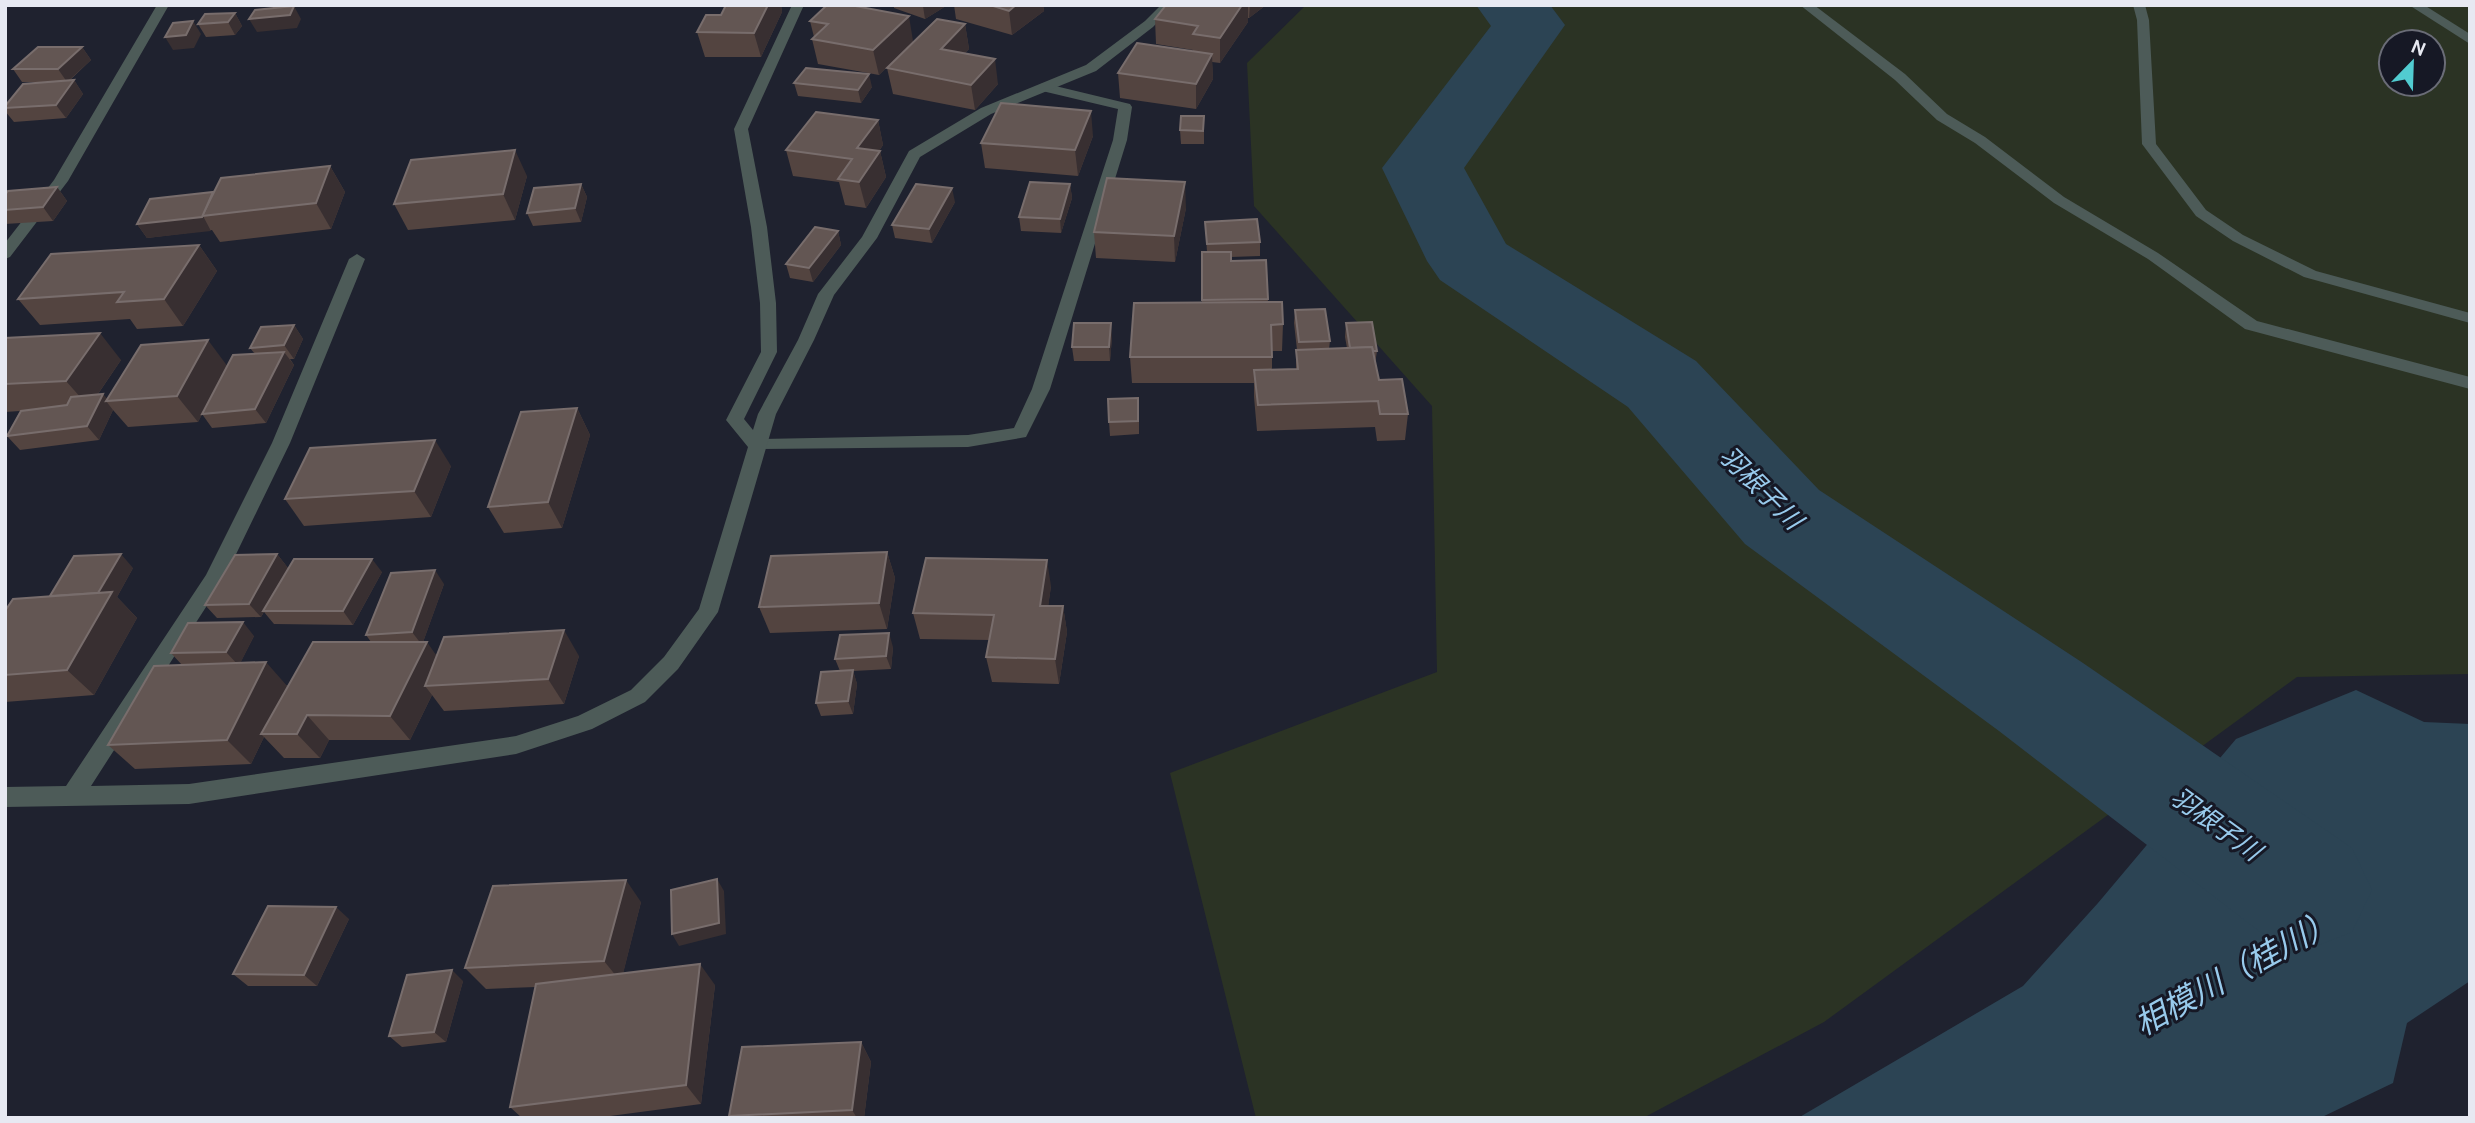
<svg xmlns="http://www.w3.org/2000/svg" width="2475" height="1123" font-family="Cabin,'Noto Sans JP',sans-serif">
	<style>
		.green { fill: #2b3324; fill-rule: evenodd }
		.water { fill: #2c4454 }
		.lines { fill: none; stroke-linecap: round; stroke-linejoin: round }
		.river { fill: #2c4454; fill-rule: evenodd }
		.service { fill: #4d5b58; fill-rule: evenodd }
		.minor { fill: #4d5b58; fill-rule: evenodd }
		.tertiary { fill: #4d5b58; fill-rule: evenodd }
		.wall { fill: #534440 }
		.shaded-wall { fill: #382f31 }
		.building { fill: #635653; stroke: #786d6c; stroke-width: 2 }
		.labels { text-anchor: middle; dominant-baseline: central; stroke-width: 6; stroke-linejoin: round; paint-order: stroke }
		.water-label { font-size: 26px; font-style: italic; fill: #98caec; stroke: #161825 }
		.near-water-label { font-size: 32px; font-style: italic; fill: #98caec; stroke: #161825 }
	</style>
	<rect width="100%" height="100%" fill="#1f222f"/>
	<path class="green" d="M1306,5H2470V674L2297,677L1824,1022L1643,1118H1256L1170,773L1437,672L1432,406L1254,206L1247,63ZM2391,42H2433V84H2391Z"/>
	<polygon class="water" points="2356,690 2424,722 2470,724 2470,981 2407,1023 2393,1083 2320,1118 1798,1118 2023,986 2098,903 2236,739"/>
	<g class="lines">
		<polygon class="river" points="1476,5 1550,5 1565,25 1464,168 1506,244 1696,361 1819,490 2083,663 2352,848 2372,890 2352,932 2306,950 2260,932 1999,731 1745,544 1628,407 1440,280 1427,261 1382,168 1491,26"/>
		<polygon class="service" points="1043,83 1130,104 1132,107 1127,140 1050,389 1026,437 968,447 750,449 747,445 750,441 756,439 968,435 1014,428 1032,389 1113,140 1118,109 1038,90 1036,87"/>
		<g class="minor">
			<polygon points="157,5 169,5 68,181 10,257 5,259 5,243 54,180"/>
			<polygon points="792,5 804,5 748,129 767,227 776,303 777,352 744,419 753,430 758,414 798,340 818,294 862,237 909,151 981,108 1086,65 1145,21 1161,5 1174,5 1153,27 1096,71 991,114 920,157 877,238 834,295 814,340 776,414 718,612 678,669 645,702 592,729 516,754 189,804 5,807 5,787 66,786 206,575 272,443 349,259 357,254 365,259 290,443 224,579 91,786 189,784 516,736 578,716 631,690 664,657 699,609 748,447 726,420 761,352 760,303 751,227 734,129"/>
			<polygon points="1800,5 1814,5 1905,74 1947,114 1985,137 2064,197 2158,253 2257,321 2470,377 2470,389 2245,329 2148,259 2054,203 1975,143 1937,120 1895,80"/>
		</g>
		<g class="tertiary">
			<polygon points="2133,5 2145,5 2149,20 2156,144 2206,210 2243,235 2316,271 2470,313 2470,323 2304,277 2233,241 2196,216 2142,144 2137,20"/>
			<polygon points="2409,5 2424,5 2470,34 2470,44"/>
		</g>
	</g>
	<g class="wall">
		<polygon points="726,5 781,5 782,12 761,57 705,57 697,32 721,15"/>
		<polygon points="894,5 945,5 946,6 925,19 894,8"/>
		<polygon points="954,5 1043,5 1044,11 1012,35 956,19"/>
		<polygon points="1166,5 1266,5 1249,18 1248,18 1248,22 1220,63 1212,62 1213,79 1196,109 1120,98 1118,73 1193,51 1193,50 1156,44 1155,19"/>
		<polygon points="235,13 242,26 235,35 206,37 198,24"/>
		<polygon points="810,21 913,41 879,75 818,64 812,39 814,37"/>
		<polygon points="965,24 969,49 965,53 998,84 975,110 893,94 887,68"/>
		<polygon points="82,47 91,60 69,81 74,80 83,94 66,118 14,122 5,111 5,106 50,82 22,82 13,69"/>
		<polygon points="794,83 872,87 861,103 798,96"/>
		<polygon points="878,120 883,145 879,151 880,151 886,177 866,208 845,205 839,182 793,176 786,150"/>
		<polygon points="1204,129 1204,144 1181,144 1180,130"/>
		<polygon points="1093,136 1078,176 985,168 981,143"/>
		<polygon points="330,166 345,192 331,229 220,242 212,230 147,238 137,224 213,192"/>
		<polygon points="527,176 515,220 408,230 394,204"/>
		<polygon points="581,184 587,197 581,222 533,226 527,213"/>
		<polygon points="1070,184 1072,198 1061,233 1021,231 1019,217"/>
		<polygon points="57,187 67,201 53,221 5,224 5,195"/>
		<polygon points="955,202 932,243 895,238 892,225"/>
		<polygon points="1186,208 1175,262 1096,258 1094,232"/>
		<polygon points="1205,222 1260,242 1260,256 1231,257 1231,261 1266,260 1268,302 1283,324 1282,351 1272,351 1272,370 1296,369 1296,350 1297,350 1294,323 1295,310 1330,341 1329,349 1347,348 1345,337 1346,323 1377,351 1375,364 1379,380 1408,414 1405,440 1377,441 1375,427 1257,431 1254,397 1254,383 1132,383 1130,357 1202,303 1202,252 1207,252"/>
		<polygon points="838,231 841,245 813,282 790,278 786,264"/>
		<polygon points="199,245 217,271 183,326 137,329 130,319 40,325 18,299"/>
		<polygon points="294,325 303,339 294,359 290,359 294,365 266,423 212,428 202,414 198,422 128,427 113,410 99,440 20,450 7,436 20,411 5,412 5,338 121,360 98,394 107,399 227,366 255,354 250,348"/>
		<polygon points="1112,337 1110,361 1074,361 1072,347"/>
		<polygon points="577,408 590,435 562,528 504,533 488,507"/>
		<polygon points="1139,412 1139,434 1110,436 1109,422"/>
		<polygon points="451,466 431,517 304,526 285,499"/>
		<polygon points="887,552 895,578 887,629 770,633 759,607"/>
		<polygon points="277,554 288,568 382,572 353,625 274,624 264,612 261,617 217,618 205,605"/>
		<polygon points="133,568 117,597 137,618 94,695 5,702 5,611"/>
		<polygon points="444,584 423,642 437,656 579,656 564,704 444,711 432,695 410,740 329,740 320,758 284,758 264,737 251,764 135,769 108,745 182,665 171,653 254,636 240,663 288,686 371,642 366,635"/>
		<polygon points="1051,586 1048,606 1063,606 1067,632 1059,684 992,682 986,657 990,640 920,639 913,613"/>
		<polygon points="893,647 891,669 853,671 857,684 853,714 821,716 816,703 840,671 835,659"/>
		<polygon points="641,902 623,973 715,985 701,1104 595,1118 522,1118 510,1107 536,987 486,989 465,968"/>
		<polygon points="349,919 317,986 248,986 233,974"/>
		<polygon points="463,981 446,1042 402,1047 389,1036"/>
		<polygon points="861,1042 871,1062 864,1118 730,1118 729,1116"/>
	</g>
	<g class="shaded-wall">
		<polygon points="768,5 781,5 782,12 761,57 754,33"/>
		<polygon points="945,5 946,6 925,19 923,6"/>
		<polygon points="1016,5 1043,5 1044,11 1012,35 1009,11"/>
		<polygon points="1242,5 1248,5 1248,22 1220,63 1220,38"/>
		<polygon points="1250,5 1266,5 1249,18"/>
		<polygon points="294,6 301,19 297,28 257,32 249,19"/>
		<polygon points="235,13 242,26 235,35 228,22"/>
		<polygon points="909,16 913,41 879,75 873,50"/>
		<polygon points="193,21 201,34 194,48 173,50 165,37"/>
		<polygon points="965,24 969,49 945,74 941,49"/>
		<polygon points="82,47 91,60 67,82 58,69"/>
		<polygon points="1212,54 1213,79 1196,109 1196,84"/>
		<polygon points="995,59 998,84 975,110 971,85"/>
		<polygon points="869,74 872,87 861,103 858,90"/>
		<polygon points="74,80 83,94 66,118 56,105"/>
		<polygon points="1091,111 1093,136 1078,176 1075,150"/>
		<polygon points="878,120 883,145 863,174 857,148"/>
		<polygon points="515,150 527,176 515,220 503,194"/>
		<polygon points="880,151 886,177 866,208 859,182"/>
		<polygon points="330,166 345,192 331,229 316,203"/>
		<polygon points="1185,182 1186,208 1175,262 1174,236"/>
		<polygon points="581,184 587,197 581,222 575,208"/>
		<polygon points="1070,184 1072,198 1061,233 1060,219"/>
		<polygon points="57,187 67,201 53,221 43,207"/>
		<polygon points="952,188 955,202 932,243 929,229"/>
		<polygon points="203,216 211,231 147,238 137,224"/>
		<polygon points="838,231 841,245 813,282 809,268"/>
		<polygon points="199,245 217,271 183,326 164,299"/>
		<polygon points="1111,323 1112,337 1110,361 1109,347"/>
		<polygon points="294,325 303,339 294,359 284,345"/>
		<polygon points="100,333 121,360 89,407 66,381"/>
		<polygon points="208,340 228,367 198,422 177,396"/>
		<polygon points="284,352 294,365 266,423 255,409"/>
		<polygon points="103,394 109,401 106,401 113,410 99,440 87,426"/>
		<polygon points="577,408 590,435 562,528 548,502"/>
		<polygon points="435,440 451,466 431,517 414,491"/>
		<polygon points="887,552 895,578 887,629 879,603"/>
		<polygon points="121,554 133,568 117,597 137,618 94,695 67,670 96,596"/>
		<polygon points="277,554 288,568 261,617 249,604"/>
		<polygon points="372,559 382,572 353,625 343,611"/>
		<polygon points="1047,560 1051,586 1045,631 1040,606"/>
		<polygon points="435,570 444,584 422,645 412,632"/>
		<polygon points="1063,606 1067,632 1059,684 1055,659"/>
		<polygon points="243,622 254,636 239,666 226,652"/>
		<polygon points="564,630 579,656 564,704 548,679"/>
		<polygon points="889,633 893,647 891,669 886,656"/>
		<polygon points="427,642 445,668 425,686 432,695 410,740 390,716"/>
		<polygon points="266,662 288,687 261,734 264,737 251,764 227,740"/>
		<polygon points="853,670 857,684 853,714 848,701"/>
		<polygon points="307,715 329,740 320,758 297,734"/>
		<polygon points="717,879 724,891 726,934 679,946 672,934"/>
		<polygon points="626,880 641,902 621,982 604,961"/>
		<polygon points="336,907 349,919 317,986 304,975"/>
		<polygon points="700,964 715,985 701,1104 686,1085"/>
		<polygon points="452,970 463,981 446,1042 434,1032"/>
		<polygon points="861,1042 871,1062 864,1118 857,1118 852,1110"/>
	</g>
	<g class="building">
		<polygon points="726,5 768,5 754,33 697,32 706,15 721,15"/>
		<polygon points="827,5 850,5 909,16 873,50 812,39 828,24 810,21"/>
		<polygon points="990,5 1016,5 1009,11"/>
		<polygon points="1166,5 1242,5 1220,38 1193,34 1198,26 1155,19"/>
		<polygon points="294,6 290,15 249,19 255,10"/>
		<polygon points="235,13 228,22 198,24 205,14"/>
		<polygon points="937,19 965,24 941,49 995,59 971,85 887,68"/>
		<polygon points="193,21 186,35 165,37 173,23"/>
		<polygon points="1137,43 1212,54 1196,84 1118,73"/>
		<polygon points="38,47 82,47 58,69 13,69"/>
		<polygon points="806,68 869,74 858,90 794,83"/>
		<polygon points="74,80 56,105 5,108 5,106 23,84"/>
		<polygon points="1001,103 1091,111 1075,150 981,143"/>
		<polygon points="816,112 878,120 857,148 880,151 859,182 838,179 852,159 786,150"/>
		<polygon points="1181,116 1204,116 1203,131 1180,130"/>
		<polygon points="515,150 503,194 394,204 411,160"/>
		<polygon points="330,166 316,203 202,216 221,178"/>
		<polygon points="1107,178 1185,182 1174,236 1094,232"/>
		<polygon points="1030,182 1070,184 1060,219 1019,217"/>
		<polygon points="581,184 575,208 527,213 534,188"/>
		<polygon points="916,184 952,188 929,229 892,225"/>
		<polygon points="57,187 43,207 5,210 5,195 8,191"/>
		<polygon points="213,192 202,217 137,224 150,199"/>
		<polygon points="1257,219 1260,242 1207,244 1205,222"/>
		<polygon points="815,227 838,231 809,268 786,264"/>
		<polygon points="199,245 164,299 117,302 124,292 18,299 51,254"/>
		<polygon points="1202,252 1231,252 1231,261 1266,260 1268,299 1202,300"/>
		<polygon points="1282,302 1283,324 1271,325 1272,357 1130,357 1134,303"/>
		<polygon points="1325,309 1330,341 1299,342 1295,310"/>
		<polygon points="1372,322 1377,351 1373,351 1372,347 1350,348 1346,323"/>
		<polygon points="1074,323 1111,323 1109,347 1072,347"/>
		<polygon points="294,325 284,345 250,348 261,327"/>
		<polygon points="100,333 66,381 5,384 5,338"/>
		<polygon points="208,340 177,396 106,401 141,345"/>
		<polygon points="1372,347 1379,380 1402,379 1408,414 1380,414 1378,401 1258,405 1254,370 1298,369 1296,350"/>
		<polygon points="284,352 255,409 202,414 233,355"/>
		<polygon points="103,394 87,426 7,436 21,411 67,405 71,397"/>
		<polygon points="1138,398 1138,421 1109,422 1108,399"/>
		<polygon points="577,408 548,502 488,507 521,412"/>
		<polygon points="435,440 414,491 285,499 310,448"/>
		<polygon points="887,552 879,603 759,607 771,556"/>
		<polygon points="121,554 98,593 50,596 74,556"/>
		<polygon points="277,554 249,604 205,605 235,555"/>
		<polygon points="926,558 1047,560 1040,606 1063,606 1055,659 986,657 994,615 913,613"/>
		<polygon points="294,559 372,559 343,611 263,611"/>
		<polygon points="435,570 412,632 366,635 391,573"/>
		<polygon points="112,592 67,670 5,675 5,611 13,599"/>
		<polygon points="243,622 226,652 171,653 188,623"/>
		<polygon points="564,630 548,679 425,686 444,637"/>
		<polygon points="889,633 886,656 835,659 840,635"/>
		<polygon points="313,642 427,642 390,716 307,715 297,734 261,734"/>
		<polygon points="266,662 227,740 108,745 154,666"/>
		<polygon points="853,670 848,701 816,703 821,672"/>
		<polygon points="717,879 719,923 672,934 671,890"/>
		<polygon points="626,880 604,961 465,968 493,886"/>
		<polygon points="268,906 336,907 304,975 233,974"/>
		<polygon points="700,964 686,1085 510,1107 536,984"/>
		<polygon points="452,970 434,1032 389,1036 407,975"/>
		<polygon points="861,1042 852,1110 729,1116 742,1047"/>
	</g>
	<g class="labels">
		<g class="water-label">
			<text transform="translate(1761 488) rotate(45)">羽根子川</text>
			<text transform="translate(2216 824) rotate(36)">羽根子川</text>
		</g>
		<g class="near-water-label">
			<text transform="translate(2235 972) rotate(-29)">相模川（桂川）</text>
		</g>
	</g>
	<rect width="2475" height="1123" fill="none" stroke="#e7e9f2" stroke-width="14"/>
	<g transform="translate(2412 63) rotate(23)"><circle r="33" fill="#161825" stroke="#6a6c77" stroke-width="2"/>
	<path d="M0-5L12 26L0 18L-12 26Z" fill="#51ccd1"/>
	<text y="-10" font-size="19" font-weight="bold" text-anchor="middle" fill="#e7e9f2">N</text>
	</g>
</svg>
